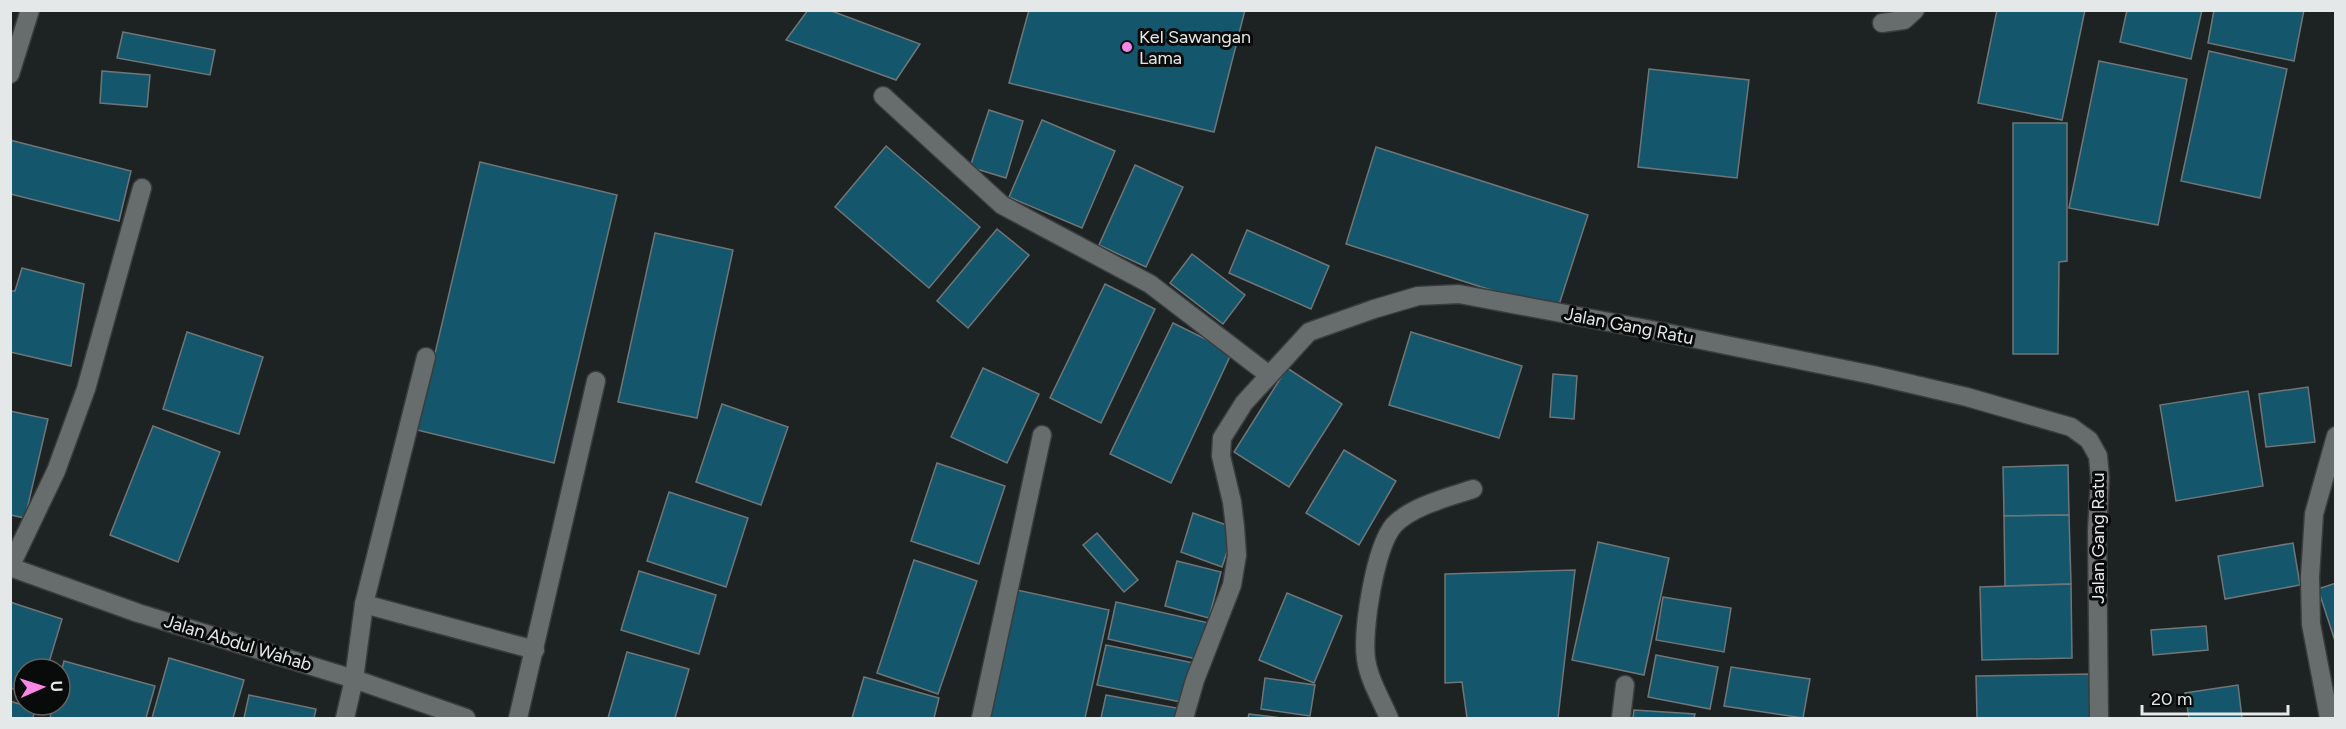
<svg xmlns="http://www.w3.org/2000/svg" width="2346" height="729" font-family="Figtree,sans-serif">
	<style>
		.building { fill: #14576d; stroke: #707577; stroke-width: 1.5 }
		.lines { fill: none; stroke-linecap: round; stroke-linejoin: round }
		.minor-casing { stroke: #393c3c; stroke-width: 21 }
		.minor { stroke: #676c6c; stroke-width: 18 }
		.poi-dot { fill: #f987e8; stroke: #090b0b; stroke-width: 2 }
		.labels { text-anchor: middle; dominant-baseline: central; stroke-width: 6; stroke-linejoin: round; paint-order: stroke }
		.poi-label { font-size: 18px; fill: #e5e8e8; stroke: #090b0b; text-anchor: start }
		.street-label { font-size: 18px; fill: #e5e8e8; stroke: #090b0b }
	</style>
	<rect width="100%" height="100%" fill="#1d2222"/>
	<g class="building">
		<polygon points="808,10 829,10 920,44 896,80 786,40"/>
		<polygon points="1029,10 1245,10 1214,132 1009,83"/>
		<polygon points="1997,10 2085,10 2062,120 1978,103"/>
		<polygon points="2127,10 2202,10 2191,59 2120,42"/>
		<polygon points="2214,10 2304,10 2294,61 2208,43"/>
		<polygon points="123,32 215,50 210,75 117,58"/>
		<polygon points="2209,51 2287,69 2260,198 2181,181"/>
		<polygon points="2099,61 2187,79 2158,225 2069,208"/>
		<polygon points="1649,69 1749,80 1737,178 1638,167"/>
		<polygon points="102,71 150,75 147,107 100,103"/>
		<polygon points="989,110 1023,121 1006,178 970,167"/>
		<polygon points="1042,120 1115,151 1082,228 1009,197"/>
		<polygon points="2013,123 2067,123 2067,261 2059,262 2058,354 2013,354"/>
		<polygon points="10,140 131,171 119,221 10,194"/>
		<polygon points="886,146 980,227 929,288 835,207"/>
		<polygon points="1376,147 1588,215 1557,311 1346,244"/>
		<polygon points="480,162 617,195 554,463 417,430"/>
		<polygon points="1135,165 1183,187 1146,267 1099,245"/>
		<polygon points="997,229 1029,255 968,328 937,301"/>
		<polygon points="1247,230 1329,266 1311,309 1229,273"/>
		<polygon points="655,233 733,250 697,418 618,402"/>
		<polygon points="1192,254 1245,295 1223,324 1170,283"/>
		<polygon points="22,268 84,284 71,366 10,352 10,291 15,291"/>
		<polygon points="1105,284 1155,309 1101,423 1050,398"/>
		<polygon points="1173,323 1232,352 1171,483 1110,454"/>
		<polygon points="187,332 263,357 239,434 163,409"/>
		<polygon points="1411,332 1522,366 1499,438 1389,405"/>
		<polygon points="983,368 1039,394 1007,463 951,437"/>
		<polygon points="1287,368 1342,404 1289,487 1234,452"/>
		<polygon points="1553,374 1577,376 1574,419 1550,417"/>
		<polygon points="2308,387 2315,442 2266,447 2259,394"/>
		<polygon points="2248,391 2263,486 2176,501 2160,405"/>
		<polygon points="722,404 788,427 761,505 696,482"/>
		<polygon points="10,411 48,419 25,518 10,515"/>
		<polygon points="153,426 220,452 178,562 110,535"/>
		<polygon points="1344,450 1396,481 1359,545 1306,513"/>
		<polygon points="937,463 1005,486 979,564 911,541"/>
		<polygon points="2068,465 2069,515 2004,516 2003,467"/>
		<polygon points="669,492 748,518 726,587 647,561"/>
		<polygon points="1193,513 1235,528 1222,567 1181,552"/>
		<polygon points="2069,515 2071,584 2005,586 2004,516"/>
		<polygon points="1097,533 1138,580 1124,592 1083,545"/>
		<polygon points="1598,542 1669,558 1644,675 1572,660"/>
		<polygon points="2293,543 2300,585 2225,599 2218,556"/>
		<polygon points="914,560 977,581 938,694 877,673"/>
		<polygon points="1177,561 1221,572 1209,618 1165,606"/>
		<polygon points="1575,570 1558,718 1467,718 1462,682 1445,683 1445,574"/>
		<polygon points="639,571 716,595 699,654 621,630"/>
		<polygon points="2336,583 2336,644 2318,589"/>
		<polygon points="2071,584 2072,658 1982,660 1980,587"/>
		<polygon points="1013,589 1109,610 1085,718 986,718"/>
		<polygon points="1287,593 1342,616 1314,683 1259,660"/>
		<polygon points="1663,597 1731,608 1724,652 1656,640"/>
		<polygon points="10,602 62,619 47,669 24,669 24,692 10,688"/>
		<polygon points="1116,602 1209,623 1201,660 1108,639"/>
		<polygon points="2206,626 2208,650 2153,655 2151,630"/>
		<polygon points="1106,645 1194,663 1186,703 1097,685"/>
		<polygon points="627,652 689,669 675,718 608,718"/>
		<polygon points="1656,655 1718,667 1710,709 1648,697"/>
		<polygon points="169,658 244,680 233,718 152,718"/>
		<polygon points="64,661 155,686 146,718 50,718 53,705 60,705 60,678"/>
		<polygon points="1731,667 1810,679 1803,718 1724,706"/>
		<polygon points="2091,674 2091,718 1977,718 1976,676"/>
		<polygon points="864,677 939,698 934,718 852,718"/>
		<polygon points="1265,678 1315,685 1310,716 1261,709"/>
		<polygon points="2238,685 2242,718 2189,718 2185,693"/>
		<polygon points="249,695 316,709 314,718 244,718"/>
		<polygon points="1106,695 1182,709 1181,718 1101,718"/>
		<polygon points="10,701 35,709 33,718 10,718"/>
		<polygon points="1634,710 1695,714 1694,718 1633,718"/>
		<polygon points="1249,714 1282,718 1248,718"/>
	</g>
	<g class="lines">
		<defs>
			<g id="minor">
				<polyline points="1882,23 1904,20 1915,10"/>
				<polyline points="10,74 30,10"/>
				<polyline points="883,96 1002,205 1150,284 1269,375"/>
				<polyline points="10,567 138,613 354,679 466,718"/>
				<polyline points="10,567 56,471 86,389 142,188"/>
				<polyline points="364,604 535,650"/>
				<polyline points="345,718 354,679 364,604 426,357"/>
				<polyline points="518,718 596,381"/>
				<polyline points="981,718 1042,435"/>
				<polyline points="1184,718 1195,680 1232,585 1237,555 1235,527 1232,502 1221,456 1222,438 1244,403 1309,332 1374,309 1418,296 1459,294 1652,330 1873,375 1967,397 2071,427 2089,440 2098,456 2100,478 2097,531 2099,718"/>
				<path d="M1389,718C1381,699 1369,680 1366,659C1362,630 1375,547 1394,525C1412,506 1449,497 1473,489"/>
				<polyline points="1621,718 1625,685"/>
				<polyline points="2329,718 2311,624 2310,577 2314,514 2336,436"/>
			</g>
		</defs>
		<use href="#minor" class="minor-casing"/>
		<use href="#minor" class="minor"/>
	</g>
	<circle class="poi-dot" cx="1127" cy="47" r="6"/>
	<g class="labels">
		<g class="poi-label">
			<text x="1139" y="37">Kel Sawangan<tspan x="1139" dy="21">Lama</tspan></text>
		</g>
		<g class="street-label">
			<text transform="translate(1629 326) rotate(11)">Jalan Gang Ratu</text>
			<text transform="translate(2098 538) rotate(-90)">Jalan Gang Ratu</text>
			<text transform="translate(238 643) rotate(17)">Jalan Abdul Wahab</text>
		</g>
	</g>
	<rect width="2346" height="729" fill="none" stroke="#e5e8e8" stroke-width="24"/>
	<g transform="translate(42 687) rotate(87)"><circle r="28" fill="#090b0b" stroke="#616363" stroke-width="1.5"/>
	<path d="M0-4.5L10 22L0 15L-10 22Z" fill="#f987e8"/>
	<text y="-9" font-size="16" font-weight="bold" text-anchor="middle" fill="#e5e8e8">U</text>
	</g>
	<path d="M2142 705v9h146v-9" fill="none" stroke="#e5e8e8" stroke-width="3"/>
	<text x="2151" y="705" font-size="18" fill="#e5e8e8" stroke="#090b0b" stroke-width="4.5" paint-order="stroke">20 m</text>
</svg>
